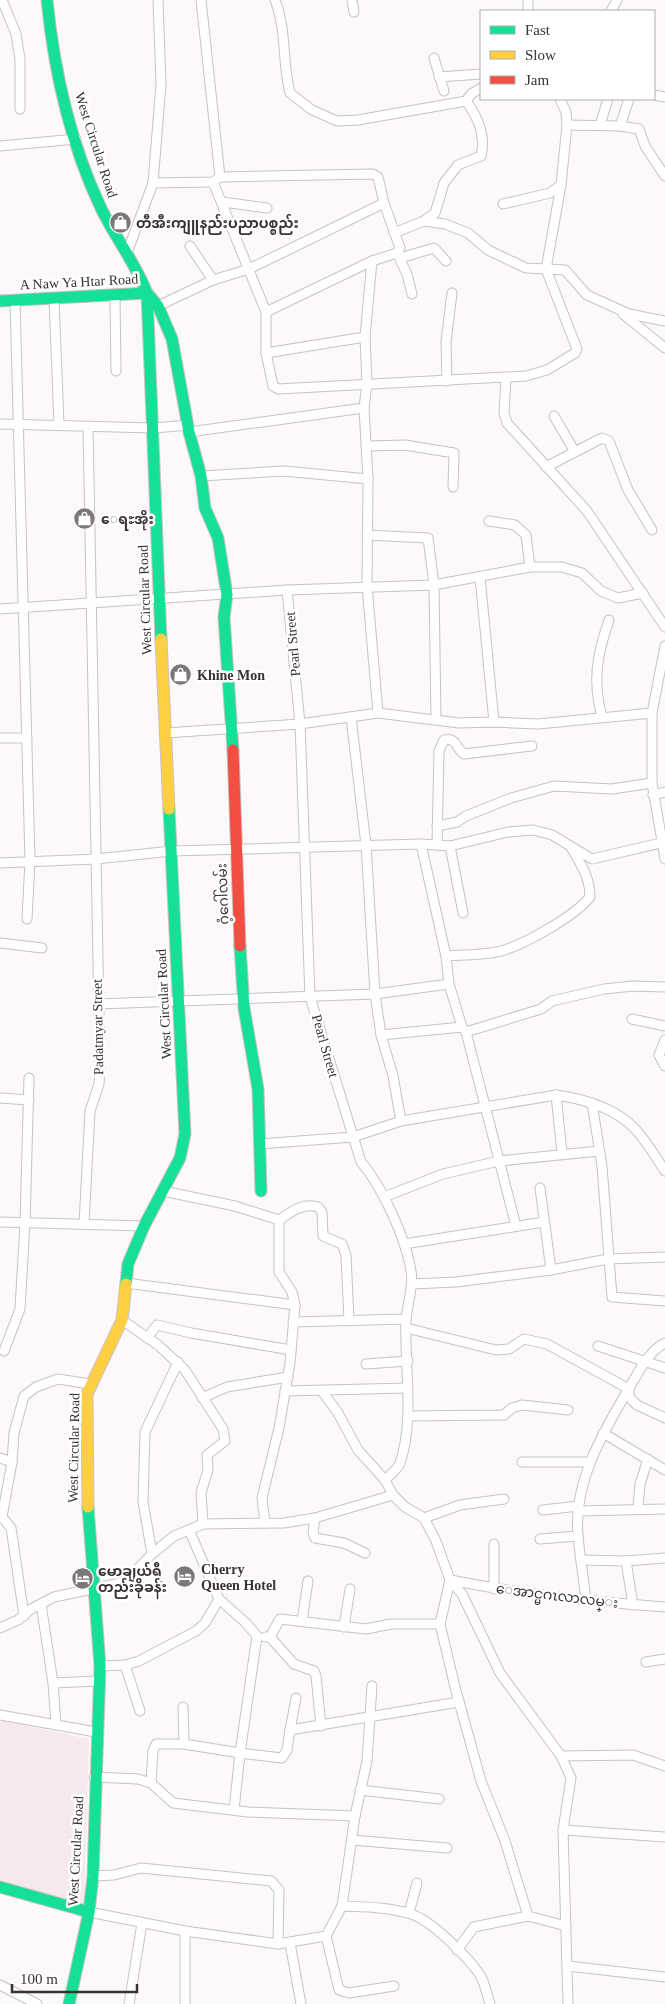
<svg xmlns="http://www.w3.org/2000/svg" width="665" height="2004" font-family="'Times New Roman','Noto Sans Myanmar',serif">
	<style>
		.built { fill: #f5e9eb }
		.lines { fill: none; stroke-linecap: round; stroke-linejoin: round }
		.street-casing { stroke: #c8c2c4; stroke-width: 11 }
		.fast-casing { stroke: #c8c2c4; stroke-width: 13 }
		.slow-casing { stroke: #c8c2c4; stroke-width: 13 }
		.jam-casing { stroke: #c8c2c4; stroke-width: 13 }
		.street { stroke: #fffefe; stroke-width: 9 }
		.fast { stroke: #16e098; stroke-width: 11 }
		.slow { stroke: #ffcf43; stroke-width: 11 }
		.jam { stroke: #f24e42; stroke-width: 11 }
		.labels { text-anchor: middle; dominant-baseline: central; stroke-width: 5; stroke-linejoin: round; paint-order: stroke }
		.street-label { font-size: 14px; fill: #393132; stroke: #fff }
		.poi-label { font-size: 14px; font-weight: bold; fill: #393132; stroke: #fff; text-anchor: start }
	</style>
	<rect width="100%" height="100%" fill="#fdf8f9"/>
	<polygon class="built" points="0,1720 89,1739 84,1905 0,1880"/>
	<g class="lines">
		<defs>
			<g id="street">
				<polyline points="2,0 16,34 20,59 20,109"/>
				<polyline points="201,0 220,177"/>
				<path d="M275,0C287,31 282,63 290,93L312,110L337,121L358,120L466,101L471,94L481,88"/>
				<polyline points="352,0 354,12"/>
				<polyline points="528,11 528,0"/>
				<polyline points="611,11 617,0"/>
				<polyline points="434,58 444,91"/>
				<polyline points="439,77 481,74"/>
				<polyline points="654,95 665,97"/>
				<polyline points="567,125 620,126 639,129 645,146 665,176"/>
				<polyline points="600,125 608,99"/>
				<polyline points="620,126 629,99"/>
				<polyline points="0,146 76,139"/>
				<polyline points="213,182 266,312 266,353 273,386 278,389 526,376 547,370 575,353 577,349 546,269 561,185 567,125 566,112 560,99"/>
				<polyline points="153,183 213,182 220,177 373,174 378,177 384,203 400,248 397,253 407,274 412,294"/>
				<polyline points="222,202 267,208"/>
				<polyline points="503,204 550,193 561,185"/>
				<polyline points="424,221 445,224 468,233 488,250 526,268 565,270 587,295 629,314 665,321"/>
				<path d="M394,233L424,221L435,213L444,183L458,165L481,156C486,136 478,117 466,101"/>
				<polyline points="190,246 213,280"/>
				<polyline points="127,253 153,183 161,84 158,0"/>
				<polyline points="400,258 434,248 446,261"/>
				<polyline points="372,261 365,337 367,384 364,408 368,479 367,586 378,713"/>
				<polyline points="115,296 116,371"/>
				<polyline points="54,299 59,424"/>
				<polyline points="15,300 30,861 27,919"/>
				<polyline points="158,306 213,280 249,269 384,203"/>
				<polyline points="266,312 372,261 397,253"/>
				<polyline points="623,314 665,348"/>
				<polyline points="266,353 365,337"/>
				<polyline points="506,378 504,413 507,423 587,511 665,627"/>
				<polyline points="447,381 446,342 452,293"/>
				<polyline points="554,416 575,452"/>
				<polyline points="0,424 154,428 189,425"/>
				<polyline points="189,432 364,408"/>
				<polyline points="366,446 405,445 454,453 453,487"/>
				<polyline points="546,467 602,438 609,441 628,490 652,530"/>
				<polyline points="201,476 284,471 368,479"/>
				<polyline points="489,521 515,525 526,535 530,567"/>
				<polyline points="367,535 428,538 434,585 436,719"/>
				<polyline points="480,577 494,722"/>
				<path d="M287,590L300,724L310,997L361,1162C382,1186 406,1239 411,1271C414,1287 407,1304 406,1320C404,1364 415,1420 400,1463C398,1469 390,1475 385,1480"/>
				<polyline points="0,609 287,590 434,585 530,567 562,567 582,573 601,591 618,598 643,593"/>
				<polyline points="665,646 652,713 652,783 665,859"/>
				<polyline points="351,717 366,845 375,994 381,1035 393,1076 401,1121"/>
				<path d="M602,717C592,681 597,655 609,620"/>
				<polyline points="165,733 300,724 378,713 459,723 494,722 538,724 652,713"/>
				<polyline points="0,738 27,738"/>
				<polyline points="653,795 665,792"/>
				<polyline points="437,826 457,822 466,816 511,798 554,786 612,789 652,783"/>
				<polyline points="421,844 446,956 449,984 462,1027 466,1032 516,1226"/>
				<path d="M437,845L439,751L444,740C457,737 455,748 464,754L532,746"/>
				<polyline points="450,846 463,913"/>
				<polyline points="0,863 96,859 172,851 421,844 450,846 508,832 533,830 552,835 592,859 665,842"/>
				<polyline points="0,943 42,948"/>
				<path d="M446,956C463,955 481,955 497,952C521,947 575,916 590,897C590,878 582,866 572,849"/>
				<polyline points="98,1004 375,994 449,984"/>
				<polyline points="632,1019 665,1026"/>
				<polyline points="466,1032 541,1009 552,1001 604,989 633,986 665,987"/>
				<polyline points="381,1035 462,1027"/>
				<polyline points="665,1040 659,1055 665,1066"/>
				<polyline points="556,1095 562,1153"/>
				<polyline points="0,1098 29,1100"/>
				<polyline points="592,1103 602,1166 612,1297 665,1301"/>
				<path d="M259,1144L353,1137L401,1121L556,1095C584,1099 617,1109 636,1130C647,1142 656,1158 665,1171"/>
				<polyline points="540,1188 551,1270"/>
				<path d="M163,1191L235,1206L279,1220C291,1212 303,1202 318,1207L322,1212L323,1236L342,1244L346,1255L349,1321"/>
				<polyline points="384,1197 443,1174 499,1161 599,1151"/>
				<polyline points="0,1222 144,1226"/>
				<polyline points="84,1224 90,1111 99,1084 100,1068 88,426"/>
				<polyline points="404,1244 544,1222"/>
				<polyline points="126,1283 295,1305"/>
				<polyline points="412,1284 456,1282 551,1270 608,1259 665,1257"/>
				<polyline points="122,1320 158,1345 185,1370 223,1429 225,1441 207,1455 208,1470 201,1493 203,1524"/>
				<polyline points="293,1322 406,1319"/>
				<polyline points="406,1328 496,1350 509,1349 524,1339 547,1344 629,1389 629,1397 637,1405 665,1418"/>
				<polyline points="147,1338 157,1325 191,1333 291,1350"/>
				<polyline points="598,1346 665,1368"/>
				<polyline points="4,1351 20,1309 25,1223 29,1078"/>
				<polyline points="366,1364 408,1361"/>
				<polyline points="285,1391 407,1388"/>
				<polyline points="322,1391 338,1413 358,1450 385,1480 393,1495 405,1507 424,1518 436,1541 450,1580 440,1624 455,1687 481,1781 505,1841 528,1916 566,1926"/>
				<polyline points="202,1398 227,1387 288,1377"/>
				<polyline points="408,1416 504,1415 512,1408 522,1405 568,1410"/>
				<polyline points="603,1433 665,1470"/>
				<polyline points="0,1458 12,1462"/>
				<polyline points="522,1462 590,1462"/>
				<polyline points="638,1508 640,1484 648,1459"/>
				<polyline points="543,1510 578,1506"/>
				<polyline points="578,1511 665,1509"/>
				<polyline points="315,1518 313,1532 315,1538 344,1543 365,1553"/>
				<polyline points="424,1518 460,1505 504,1499"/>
				<polyline points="265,1523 262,1498 279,1428 290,1363 295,1305 292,1292 279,1272 279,1220"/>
				<polyline points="540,1539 578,1536"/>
				<polyline points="152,1554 143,1502 145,1432 178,1362"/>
				<polyline points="582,1560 626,1561 665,1558"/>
				<polyline points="626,1561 633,1605"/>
				<polyline points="450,1580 462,1594 500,1673 561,1756 571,1778 563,1830 568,2004"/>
				<path d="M450,1580C521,1594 593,1602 665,1607"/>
				<polyline points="494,1589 494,1544"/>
				<path d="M586,1601C584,1580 580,1558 578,1536C573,1483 602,1434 628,1390C637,1375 648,1351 665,1343"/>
				<polyline points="41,1604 53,1683 56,1725"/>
				<polyline points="24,1616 11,1528 2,1517 12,1462 14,1433 24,1396 36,1387 58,1379 90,1384"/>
				<polyline points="302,1621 308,1581"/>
				<polyline points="344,1627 350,1589"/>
				<polyline points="0,1628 18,1620 31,1609 54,1597 125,1582 152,1554 174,1536 203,1524 284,1523 315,1518 393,1495"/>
				<polyline points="265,1637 270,1637 294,1664 314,1671 316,1676 321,1726"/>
				<polyline points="270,1637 280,1619 366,1629 391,1624 440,1624"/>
				<polyline points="646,1662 665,1659"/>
				<polyline points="125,1665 140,1711"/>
				<polyline points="100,1666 125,1665 139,1661 196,1631 205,1623 219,1599 189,1530"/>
				<polyline points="53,1683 98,1681"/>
				<polyline points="183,1707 184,1744"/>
				<polyline points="0,1715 96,1732"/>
				<polyline points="290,1730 296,1698"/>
				<polyline points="561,1756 633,1755 665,1766"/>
				<polyline points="94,1777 138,1779 151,1783 153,1751 156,1744 184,1744 240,1753 257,1636 246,1623 219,1599"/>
				<polyline points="151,1783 173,1803 248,1812 355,1816"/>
				<polyline points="360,1790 439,1799"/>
				<polyline points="234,1810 240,1753 282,1758 287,1750 290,1730 459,1702"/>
				<polyline points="563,1830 665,1837"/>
				<polyline points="352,1840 447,1848"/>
				<polyline points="93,1876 114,1875 141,1868 271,1881 279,1890 278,1944"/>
				<polyline points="342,1906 355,1816 367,1761 372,1686"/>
				<path d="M89,1912L185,1931L278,1944L326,1936L342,1906C364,1907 389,1907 411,1914C431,1920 468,1957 480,1975C485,1983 487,1995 490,2004"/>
				<polyline points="409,1913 417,1883"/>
				<polyline points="185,1931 185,2004"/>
				<polyline points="326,1936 339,1990 349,1993 394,1986"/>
				<polyline points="290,1943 301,2004"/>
				<polyline points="457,1950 474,1927 528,1916"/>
				<polyline points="568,1966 665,1977"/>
				<polyline points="0,1985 37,2004"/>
				<polyline points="129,2004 142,1923"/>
			</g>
			<g id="fast">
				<path d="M47,0C54,70 70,142 100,206C114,236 135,262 147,293L161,639"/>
				<polyline points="0,301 147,293 158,306 172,339 189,432 201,476 205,508 218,538 227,595 224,617 233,750"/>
				<polyline points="240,946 244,1008 258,1089 261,1191"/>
				<polyline points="126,1284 128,1264 144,1226 180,1158 185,1134 169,809"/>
				<polyline points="0,1887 89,1912"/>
				<polyline points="69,2004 89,1912 93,1876 100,1666 88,1507"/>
			</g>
			<g id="slow">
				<polyline points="161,639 169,809"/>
				<polyline points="88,1507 87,1394 122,1320 126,1284"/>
			</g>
			<polyline id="jam" points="233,750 240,946"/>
		</defs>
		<use href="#street" class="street-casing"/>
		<use href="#fast" class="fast-casing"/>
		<use href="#slow" class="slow-casing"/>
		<use href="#jam" class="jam-casing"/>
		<use href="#street" class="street"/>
		<use href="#fast" class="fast"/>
		<use href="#slow" class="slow"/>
		<use href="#jam" class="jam"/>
	</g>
	<defs>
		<symbol id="shop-disc" viewBox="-11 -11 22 22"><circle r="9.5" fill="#7e7778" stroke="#fff"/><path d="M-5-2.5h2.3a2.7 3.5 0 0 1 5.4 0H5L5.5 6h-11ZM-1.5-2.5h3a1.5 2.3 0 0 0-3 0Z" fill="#fff"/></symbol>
		<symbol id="hotel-disc" viewBox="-11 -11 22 22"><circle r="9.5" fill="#7e7778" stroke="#fff"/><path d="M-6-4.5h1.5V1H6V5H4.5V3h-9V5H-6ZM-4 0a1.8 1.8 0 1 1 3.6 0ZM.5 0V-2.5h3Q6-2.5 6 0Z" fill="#fff"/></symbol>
	</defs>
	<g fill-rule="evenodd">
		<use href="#shop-disc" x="108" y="210" width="25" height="25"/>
		<use href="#shop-disc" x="72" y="506" width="25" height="25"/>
		<use href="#shop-disc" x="168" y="662" width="25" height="25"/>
		<use href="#hotel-disc" x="172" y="1564" width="25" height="25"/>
		<use href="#hotel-disc" x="70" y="1566" width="25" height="25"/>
	</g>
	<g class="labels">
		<g class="street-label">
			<text transform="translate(96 145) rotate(72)">West Circular Road</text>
			<text transform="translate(79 282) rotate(-3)">A Naw Ya Htar Road</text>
			<text transform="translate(145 600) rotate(-92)">West Circular Road</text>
			<text transform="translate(293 644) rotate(-95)">Pearl Street</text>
			<text transform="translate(223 894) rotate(-92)">ဂံ့ဂေါ်လမ်း</text>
			<text transform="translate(164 1004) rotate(-93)">West Circular Road</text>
			<text transform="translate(98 1027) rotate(-91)">Padatmyar Street</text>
			<text transform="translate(325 1046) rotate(74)">Pearl Street</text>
			<text transform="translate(74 1448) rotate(-89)">West Circular Road</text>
			<text transform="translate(557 1596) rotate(7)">ေအာင္မဂၤလာလမ္း</text>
			<text transform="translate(76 1851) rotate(-87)">West Circular Road</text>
		</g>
		<g class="poi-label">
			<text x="136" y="223">တီအီးကျူနည်းပညာပစ္စည်း</text>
			<text x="101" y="519">ေရႊအိုး</text>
			<text x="197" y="675">Khine Mon</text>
			<text x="201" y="1569">Cherry<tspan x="201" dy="16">Queen Hotel</tspan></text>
			<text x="98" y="1571">မောချယ်ရီ<tspan x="98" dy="16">တည်းခိုခန်း</tspan></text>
		</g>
	</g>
	<rect x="480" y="10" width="175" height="90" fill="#ffffff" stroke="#b0adad"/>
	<rect x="490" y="26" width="25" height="8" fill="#16e098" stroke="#b0adad"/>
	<text x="525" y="35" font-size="15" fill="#393132">Fast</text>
	<rect x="490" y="51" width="25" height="8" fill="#ffcf43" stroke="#b0adad"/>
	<text x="525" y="60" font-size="15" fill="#393132">Slow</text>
	<rect x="490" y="76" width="25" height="8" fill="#f24e42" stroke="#b0adad"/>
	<text x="525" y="85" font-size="15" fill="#393132">Jam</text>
	<path d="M12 1984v8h125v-8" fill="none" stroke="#393132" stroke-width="2.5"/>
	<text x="20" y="1984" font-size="15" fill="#393132" stroke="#ffffff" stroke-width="4" paint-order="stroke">100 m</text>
</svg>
